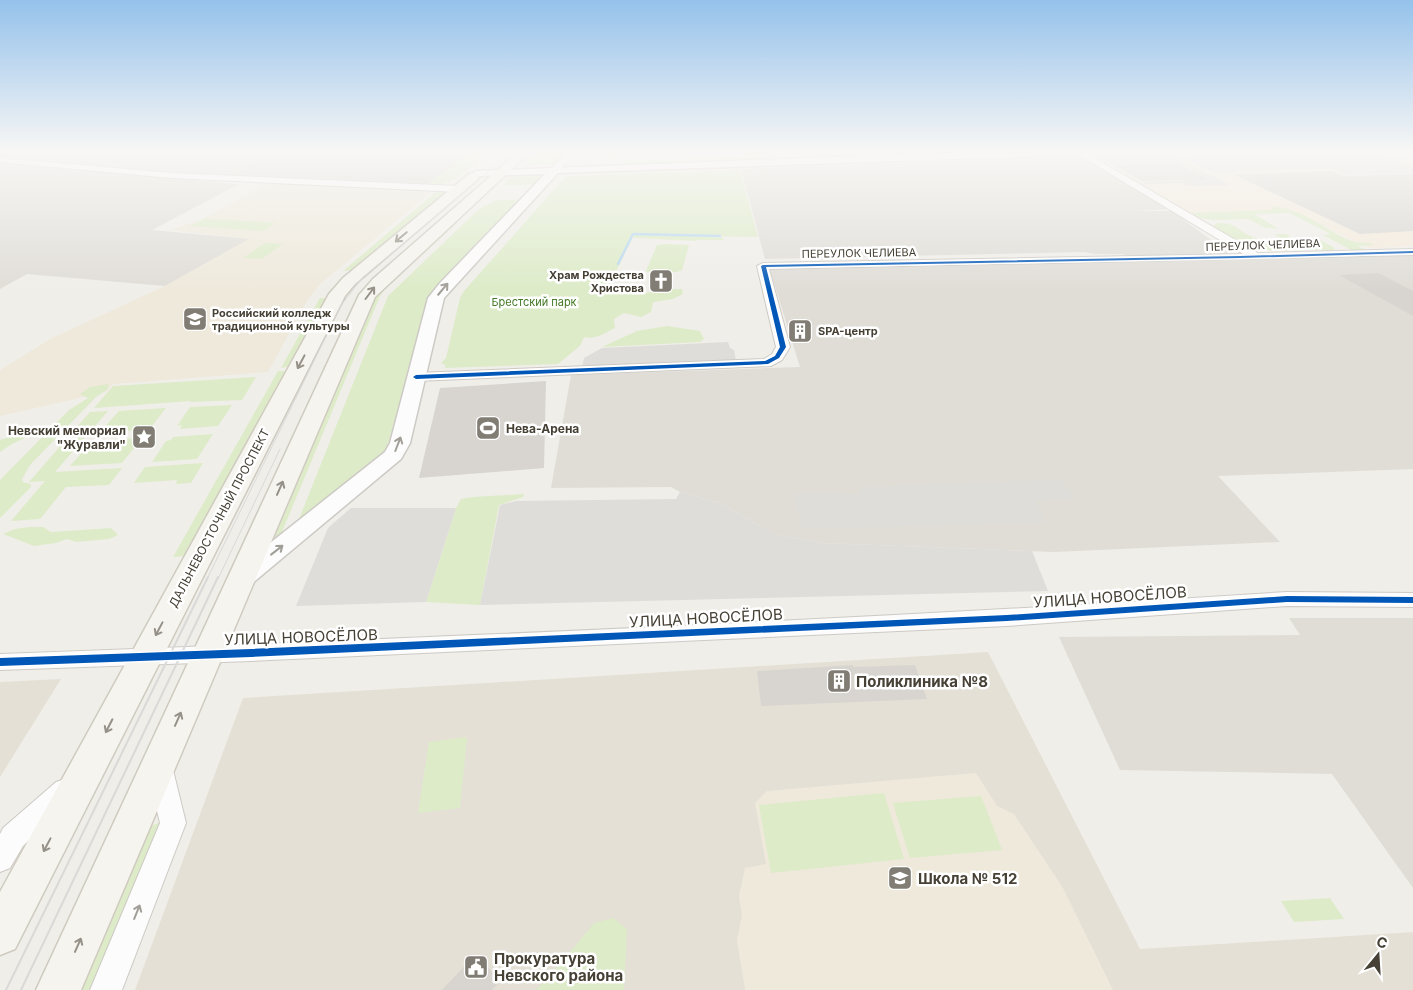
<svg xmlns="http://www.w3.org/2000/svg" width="1413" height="990" font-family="Inter,sans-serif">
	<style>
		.residential { fill: #e4e0d6 }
		.commercial { fill: #f3eadb }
		.industrial { fill: #e0ddd7 }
		.education { fill: #eee9db }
		.green { fill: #ddebc8 }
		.parking { fill: #dfddd9 }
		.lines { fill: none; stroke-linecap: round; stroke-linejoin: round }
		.stream { stroke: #b8d8ef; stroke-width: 2.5 }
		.building { fill: #d8d5d0 }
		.minor-casing { stroke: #cdcac5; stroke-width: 2 }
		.tertiary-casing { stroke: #cdcac5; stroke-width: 3 }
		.secondary-casing { stroke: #cfcbc0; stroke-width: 3 }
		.minor { fill: #fdfcfc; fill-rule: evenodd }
		.tertiary { fill: #fdfcfc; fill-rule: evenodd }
		.secondary { fill: #f6f4ee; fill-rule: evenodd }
		.tram-far1 { stroke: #d9d9d8; stroke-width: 1 }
		.tram { stroke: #d9d9d8; stroke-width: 2 }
		.cycleway-casing { stroke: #fff; stroke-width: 3 }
		.cycleway { fill: #0057b8; fill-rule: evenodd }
		.oneway { stroke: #959188 }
		.oneway2 { stroke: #a29e98 }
		.labels { text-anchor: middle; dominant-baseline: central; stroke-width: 5; stroke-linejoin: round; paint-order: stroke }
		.far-street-label { font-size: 11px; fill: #464035; stroke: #fff }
		.far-poi-label { font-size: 11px; font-weight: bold; fill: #464035; stroke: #fff; text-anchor: start }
		.far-park-label { font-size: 11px; fill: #447927; stroke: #fff }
		.poi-label { font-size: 12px; font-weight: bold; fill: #464035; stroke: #fff; text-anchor: start }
		.street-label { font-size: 12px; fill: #464035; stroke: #fff }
		.near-street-label { font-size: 15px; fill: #464035; stroke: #fff }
		.near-poi-label { font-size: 15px; font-weight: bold; fill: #464035; stroke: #fff; text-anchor: start }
	</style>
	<rect width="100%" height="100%" fill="#f0eee9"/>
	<g class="residential">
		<polygon points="988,652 1140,949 1413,932 1413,990 135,990 243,698"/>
		<polygon points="61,679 0,777 0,682"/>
	</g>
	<polygon class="commercial" points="1152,153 1172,153 1187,156 1273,153 1413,153 1413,246 1368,248 1293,211 1187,213 1089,156"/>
	<g class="industrial">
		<polygon points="0,153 475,153 435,185 214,177 0,159"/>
		<polygon points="1080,156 1172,209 1133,211 1172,211 1230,254 1127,256 1123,254 1094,254 1085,252 765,259 741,169"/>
		<polygon points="0,163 239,184 152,230 250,239 165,286 27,274 0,289"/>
		<polygon points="1413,255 1413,469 1218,476 1280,542 1054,552 822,543 774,534 720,503 680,492 671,487 551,488 571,375 800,367 770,270"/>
		<polygon points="1289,618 1413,618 1413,888 1332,774 1120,770 1059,637 1300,635"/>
	</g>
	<g class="education">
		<polygon points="269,183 434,190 320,284 308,299 268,372 113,384 106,392 0,416 0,370 50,339 165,286 249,239 170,230 200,220"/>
		<polygon points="976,773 997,806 1014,814 1063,888 1113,990 745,990 737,940 742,915 739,896 745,868 766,864 755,803 767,791"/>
	</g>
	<g class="green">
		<path d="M470,153H488C472,166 449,191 429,183L446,170L452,167L450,166L463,156Z"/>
		<polygon points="537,153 565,153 555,164 525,165"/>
		<polygon points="609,153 615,153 616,157 771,153 609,159"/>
		<polygon points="808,153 939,153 785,159 782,154"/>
		<polygon points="775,154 778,159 622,164 622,161"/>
		<path d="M740,170L758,237L692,236L724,238L723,240H698L696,241L634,238V235L605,294L629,291L637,295L664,289H682L683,294L673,299L653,302L651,312L641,317L624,313L614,319L615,328C605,333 595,340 584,337L580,346L558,364L445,368V365L441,363L446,358L460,298L464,291L566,176Z"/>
		<polygon points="544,176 535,185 503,185 511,177"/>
		<polygon points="438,190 448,192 354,270 343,271"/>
		<polygon points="497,200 514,200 518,202 432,291 429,298 385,454 297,524 388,296 479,209"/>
		<path d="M1272,207C1302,207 1325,231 1352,241C1360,244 1367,241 1375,245L1357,246L1366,250L1353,251L1323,235L1331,234L1289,213L1254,214L1279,229L1265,228L1249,219L1214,220L1199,218L1192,213L1271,210Z"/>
		<polygon points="205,219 276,223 263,231 190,226"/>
		<polygon points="459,221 384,290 380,296 279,539 276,538 275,536 376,296 454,222"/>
		<path d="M1217,223C1238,223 1237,231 1253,237C1267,243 1273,240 1287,249L1286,251C1257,252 1236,241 1212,227Z"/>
		<path d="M1274,234H1286L1293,238H1317L1335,248L1333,251C1305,251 1298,248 1274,234Z"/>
		<polygon points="265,243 283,244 262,259 243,258"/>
		<polygon points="665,244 689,245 682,270 677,272 647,272 646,271 657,245"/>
		<polygon points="320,298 327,298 290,366 281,368"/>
		<polygon points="667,326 700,331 704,339 700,342 602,347 637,331"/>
		<polygon points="278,371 287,371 186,556 173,557"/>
		<polygon points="256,377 242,400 190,402 191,401 94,408 113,386"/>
		<polygon points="108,384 108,389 96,397 30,465 22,479 23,482 31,484 31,487 0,518 0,480 69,410 88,398 80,394 90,387"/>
		<polygon points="232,405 218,426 180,429 182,425 177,426 190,407"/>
		<polygon points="166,408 152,426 147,426 144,430 100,432 119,411"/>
		<polygon points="108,411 55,472 122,468 109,485 66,487 40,519 11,521 45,481 29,482 90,412"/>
		<polygon points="35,433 12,444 0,452 0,440 19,434"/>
		<polygon points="213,434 197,459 152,462 166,441 171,440 173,437"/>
		<polygon points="137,438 134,442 139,442 122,463 70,466 92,441"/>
		<polygon points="203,463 191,483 176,484 177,480 134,483 145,467"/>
		<polygon points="524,494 523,497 499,505 480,605 426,602 456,508 461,499 473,497"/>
		<polygon points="30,527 43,527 51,532 111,528 118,535 109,539 76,542 67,539 56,543 34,546 3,534 15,529"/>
		<polygon points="467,737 460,808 418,813 429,742"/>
		<polygon points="884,793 904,859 771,873 759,805"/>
		<polygon points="981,796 1002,850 910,858 893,803"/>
		<polygon points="158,823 161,825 92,990 79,990 149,827"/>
		<polygon points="1330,898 1344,919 1294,922 1281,901"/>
		<polygon points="613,918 627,929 624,990 536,990 551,975 594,923"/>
	</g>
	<g class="parking">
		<polygon points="1332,153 1374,153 1413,168 1413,173 1347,175 1331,168 1213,172 1184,158"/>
		<polygon points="1166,154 1230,185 1188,186 1181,183 1146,184 1143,182 1212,179 1176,161 1110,164 1097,156"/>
		<polygon points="728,342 730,348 734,350 736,361 582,368 584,358 602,348"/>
		<polygon points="1062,480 1074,499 1035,500 1045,522 802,529 794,493 861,494 860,487"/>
		<polygon points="680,492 720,503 774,534 822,543 1032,551 1048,591 480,605 500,505 516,501 676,499"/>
		<polygon points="351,508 456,508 426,602 296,606 328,528"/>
	</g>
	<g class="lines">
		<polyline class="stream" points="618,264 633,234 720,236"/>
	</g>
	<g class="building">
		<polygon points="366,153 466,153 451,165 452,167 444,171 429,183 235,174 271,155 359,158"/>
		<polygon points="1164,162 1178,163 1210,179 1142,181 1113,165"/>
		<polygon points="1332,171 1343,176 1413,174 1413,231 1360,234 1235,175"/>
		<polygon points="1378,273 1413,291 1413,316 1339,275"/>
		<polygon points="787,322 806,322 812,335 793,336"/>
		<polygon points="546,381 544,468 419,478 440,388"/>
		<polygon points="853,665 853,667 915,665 927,699 761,706 757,671"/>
		<polygon points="475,955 501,980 492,990 442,990"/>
	</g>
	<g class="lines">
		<defs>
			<g id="minor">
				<polygon points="566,153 575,153 557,173 551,173 551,169"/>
				<polygon points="1076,153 1086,153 1258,253 1413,249 1413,255 769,269 790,347 782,360 771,366 416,381 411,380 409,377 411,374 416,373 764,359 772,354 776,347 757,266 763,263 1243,254"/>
				<polygon points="0,158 172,173 459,186 463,189 459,192 172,178 0,162"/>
				<path d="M1287,592L1413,593V607L1287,606L1007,626L251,661L0,670V654C429,638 858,620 1287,592Z"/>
				<polygon points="160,759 169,762 173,770 186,823 122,990 90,990 160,823 147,770 151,762"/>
				<polygon points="65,779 74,782 78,790 74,798 23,846 10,868 0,872 0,834 3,828 56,782"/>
			</g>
			<polygon id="tertiary" points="938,153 1042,153 1037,156 558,173 444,298 410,443 401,459 249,586 240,589 231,586 227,580 231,574 385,452 390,443 428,298 440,283 545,174 479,176 475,175 474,173 475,171"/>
			<g id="secondary">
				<polygon points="517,153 529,153 375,297 81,990 36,990 359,295 373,279"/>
				<polygon points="473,173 477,174 479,177 477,180 355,284 345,296 15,949 0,955 0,892 329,294 343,278 469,174"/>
			</g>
		</defs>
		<use href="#minor" class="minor-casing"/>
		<use href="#tertiary" class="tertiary-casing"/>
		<use href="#secondary" class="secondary-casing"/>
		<use href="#minor" class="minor"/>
		<use href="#tertiary" class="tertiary"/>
		<use href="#secondary" class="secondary"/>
		<g class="tram-far1">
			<polyline points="207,579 342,304 363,277 511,153"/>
			<polyline points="218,579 280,449"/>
		</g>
		<g class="tram">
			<polyline points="6,990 208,577"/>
			<polyline points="21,990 218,577"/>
		</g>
		<defs>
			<g id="cycleway">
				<polygon points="1413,251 1413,253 1240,258 766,267 786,347 779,358 768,364 416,379 413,377 416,375 765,361 775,356 780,347 761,266 763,265 1240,256"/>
				<polygon points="1287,596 1413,597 1413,603 1287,602 1007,621 251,657 0,666 0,658 251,649 1007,615"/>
			</g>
		</defs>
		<use href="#cycleway" class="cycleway-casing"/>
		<use href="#cycleway" class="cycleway"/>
	</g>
	<defs><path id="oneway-shaft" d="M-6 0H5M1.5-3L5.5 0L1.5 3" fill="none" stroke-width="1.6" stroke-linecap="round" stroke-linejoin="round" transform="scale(1.25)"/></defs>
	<g class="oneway">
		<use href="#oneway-shaft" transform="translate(401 237) rotate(140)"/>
		<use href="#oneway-shaft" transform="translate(370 293) rotate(-53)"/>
		<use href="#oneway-shaft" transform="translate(301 362) rotate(118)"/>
		<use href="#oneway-shaft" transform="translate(280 488) rotate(-66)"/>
		<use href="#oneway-shaft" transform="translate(159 629) rotate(118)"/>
		<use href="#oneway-shaft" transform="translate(178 719) rotate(-66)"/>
		<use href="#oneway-shaft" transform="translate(109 726) rotate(117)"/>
		<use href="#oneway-shaft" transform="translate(47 845) rotate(118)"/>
		<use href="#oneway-shaft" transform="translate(78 945) rotate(-66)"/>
	</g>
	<g class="oneway2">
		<use href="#oneway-shaft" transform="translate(443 289) rotate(-50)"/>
		<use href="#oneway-shaft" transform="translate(398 444) rotate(-69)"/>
		<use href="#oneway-shaft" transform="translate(277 550) rotate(-38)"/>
		<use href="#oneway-shaft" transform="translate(137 912) rotate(-68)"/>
	</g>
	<linearGradient id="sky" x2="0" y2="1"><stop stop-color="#95c2eb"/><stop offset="0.52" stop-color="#f8f7f5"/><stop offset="1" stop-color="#f8f7f5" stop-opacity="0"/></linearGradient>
	<rect width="1413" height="292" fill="url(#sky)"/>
	<defs>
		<symbol id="church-square" viewBox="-11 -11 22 22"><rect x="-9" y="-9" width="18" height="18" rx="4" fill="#827d74" stroke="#fff"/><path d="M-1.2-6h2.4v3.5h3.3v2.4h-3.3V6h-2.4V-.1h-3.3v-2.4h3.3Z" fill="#fff"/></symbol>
		<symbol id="university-square" viewBox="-11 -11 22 22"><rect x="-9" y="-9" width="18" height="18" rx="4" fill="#827d74" stroke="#fff"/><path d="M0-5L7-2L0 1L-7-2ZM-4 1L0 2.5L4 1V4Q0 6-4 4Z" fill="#fff"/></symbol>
		<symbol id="building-square" viewBox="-11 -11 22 22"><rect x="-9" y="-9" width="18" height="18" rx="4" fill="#827d74" stroke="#fff"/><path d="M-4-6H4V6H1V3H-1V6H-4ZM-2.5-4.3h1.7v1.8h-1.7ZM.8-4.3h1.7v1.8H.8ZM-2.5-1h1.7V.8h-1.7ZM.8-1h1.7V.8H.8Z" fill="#fff"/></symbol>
		<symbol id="stadium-square" viewBox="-11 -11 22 22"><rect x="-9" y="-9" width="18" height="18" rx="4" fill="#827d74" stroke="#fff"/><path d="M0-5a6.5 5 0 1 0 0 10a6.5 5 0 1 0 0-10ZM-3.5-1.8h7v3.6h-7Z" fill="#fff"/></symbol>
		<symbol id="sight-square" viewBox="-11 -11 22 22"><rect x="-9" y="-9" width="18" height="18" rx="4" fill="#827d74" stroke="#fff"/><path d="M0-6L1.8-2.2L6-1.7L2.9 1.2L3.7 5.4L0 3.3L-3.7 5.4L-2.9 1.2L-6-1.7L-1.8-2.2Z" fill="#fff"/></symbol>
		<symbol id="school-square" viewBox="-11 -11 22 22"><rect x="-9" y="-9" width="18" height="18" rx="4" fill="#827d74" stroke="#fff"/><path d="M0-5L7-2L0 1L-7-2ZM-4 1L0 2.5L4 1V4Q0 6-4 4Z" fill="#fff"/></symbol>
		<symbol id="civic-square" viewBox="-11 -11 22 22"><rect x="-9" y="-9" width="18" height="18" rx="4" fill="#827d74" stroke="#fff"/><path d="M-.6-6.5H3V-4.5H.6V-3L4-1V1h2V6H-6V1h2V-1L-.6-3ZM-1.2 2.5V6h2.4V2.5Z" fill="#fff"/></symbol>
	</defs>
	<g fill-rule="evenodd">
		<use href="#church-square" x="647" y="267" width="28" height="28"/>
		<use href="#university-square" x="181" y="305" width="28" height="28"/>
		<use href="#building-square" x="786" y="317" width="28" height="28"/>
		<use href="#stadium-square" x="474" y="414" width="28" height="28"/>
		<use href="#sight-square" x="130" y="423" width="28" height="28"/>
		<use href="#building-square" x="825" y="667" width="28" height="28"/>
		<use href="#school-square" x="886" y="864" width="28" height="28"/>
		<use href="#civic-square" x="462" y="953" width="28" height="28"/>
	</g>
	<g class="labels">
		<g class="far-street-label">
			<text transform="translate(1263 245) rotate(-2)">ПЕРЕУЛОК ЧЕЛИЕВА</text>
			<text transform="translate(859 253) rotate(-1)">ПЕРЕУЛОК ЧЕЛИЕВА</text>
		</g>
		<g class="far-poi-label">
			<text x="644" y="275" text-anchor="end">Храм Рождества<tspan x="644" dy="13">Христова</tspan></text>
			<text x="212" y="313">Российский колледж<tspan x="212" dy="13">традиционной культуры</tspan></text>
			<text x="818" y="331">SPA-центр</text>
		</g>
		<g class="far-park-label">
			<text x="534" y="302">Брестский парк</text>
		</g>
		<g class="poi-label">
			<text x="506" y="428">Нева-Арена</text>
			<text x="126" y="430" text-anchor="end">Невский мемориал<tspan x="126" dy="14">"Журавли"</tspan></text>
		</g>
		<g class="street-label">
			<text transform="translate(219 518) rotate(-62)">ДАЛЬНЕВОСТОЧНЫЙ ПРОСПЕКТ</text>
		</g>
		<g class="near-street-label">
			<text transform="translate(1110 597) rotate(-4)">УЛИЦА НОВОСЁЛОВ</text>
			<text transform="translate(706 618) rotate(-3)">УЛИЦА НОВОСЁЛОВ</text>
			<text transform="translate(301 637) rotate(-2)">УЛИЦА НОВОСЁЛОВ</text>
		</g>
		<g class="near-poi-label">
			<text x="856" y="681">Поликлиника №8</text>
			<text x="918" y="878">Школа № 512</text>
			<text x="494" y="958">Прокуратура<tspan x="494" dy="17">Невского района</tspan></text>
		</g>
	</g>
	<g transform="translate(1378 955) rotate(18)" stroke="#ffffff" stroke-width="4" paint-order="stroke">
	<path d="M0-4L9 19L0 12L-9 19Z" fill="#464035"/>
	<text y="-8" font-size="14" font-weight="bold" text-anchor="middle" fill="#464035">С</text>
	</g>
</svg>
